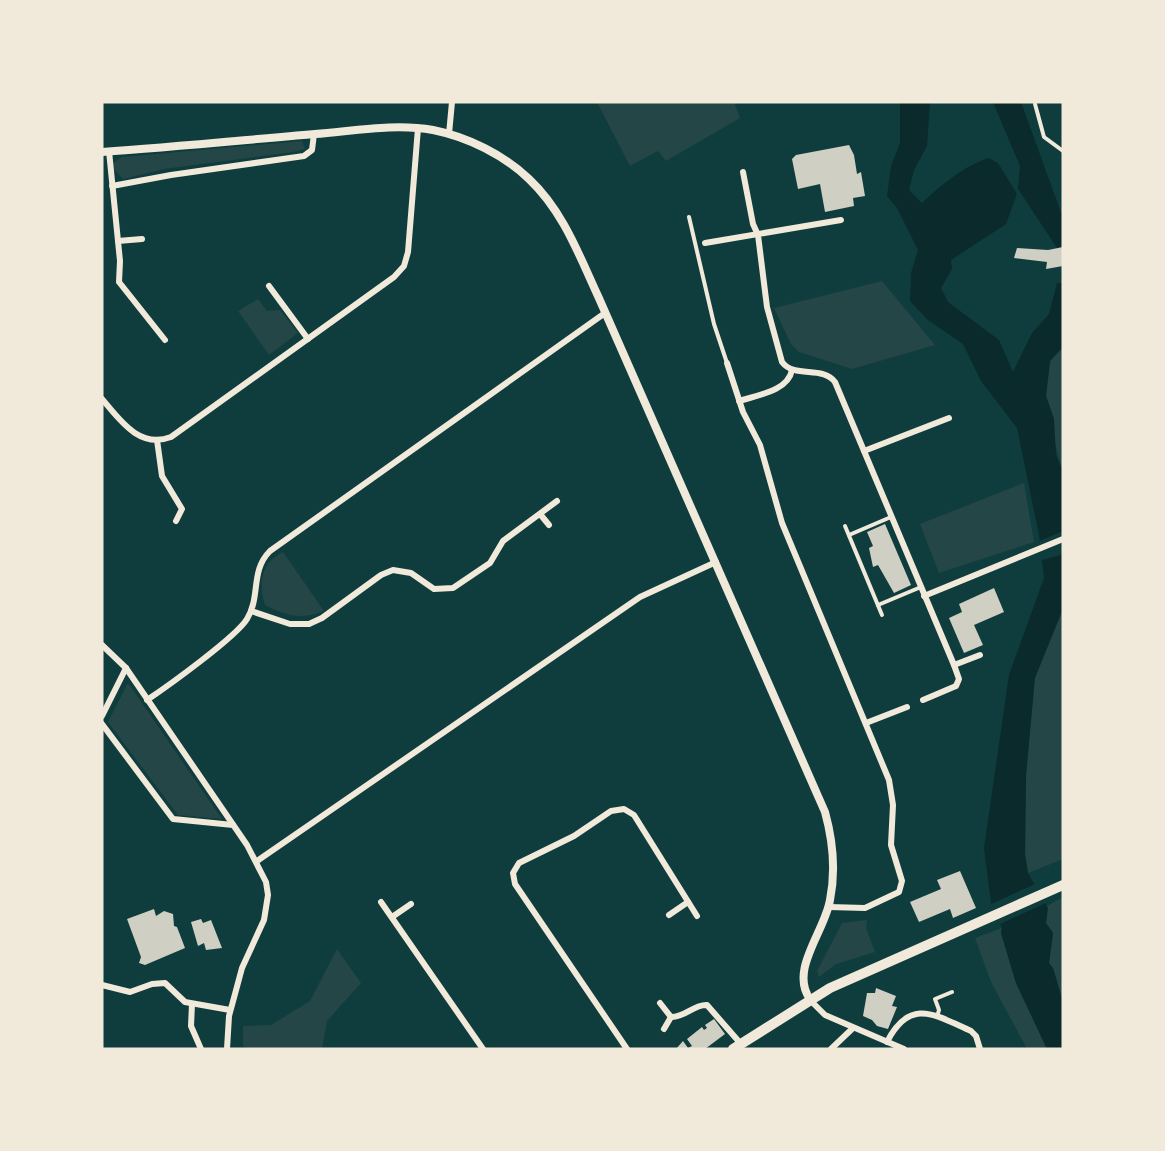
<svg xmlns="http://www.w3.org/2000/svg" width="1165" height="1151" font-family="'Work Sans',sans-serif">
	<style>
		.green { fill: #244646 }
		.water { fill: #0a2a2b }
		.pier { fill: #0f3d3e }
		.building { fill: #cfcfc3 }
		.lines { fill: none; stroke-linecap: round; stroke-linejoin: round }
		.service { stroke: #f1e9da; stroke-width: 4 }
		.minor { stroke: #f1e9da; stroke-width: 6 }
		.tertiary { stroke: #f1e9da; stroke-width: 8 }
		.primary { stroke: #f1e9da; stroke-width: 10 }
	</style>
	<rect width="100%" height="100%" fill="#0f3d3e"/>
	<g class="green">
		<polygon points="597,102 734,102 740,118 666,161 658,151 630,166"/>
		<polygon points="302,141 305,149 293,152 164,169 123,179 113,168 113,163 122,157"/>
		<polygon points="882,281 935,345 852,369 799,352 791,344 774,308"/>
		<polygon points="258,299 267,311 280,310 298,333 269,355 238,311"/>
		<polygon points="1063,347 1063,485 1063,472 1053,436 1054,419 1046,396 1050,361"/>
		<polygon points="1024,483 1034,542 939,573 920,524"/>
		<path d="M283,552L324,611C302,620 286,616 265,605C258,582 261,563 283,552Z"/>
		<polygon points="1063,609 1063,859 1028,873 1025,854 1026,776 1033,687 1037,667"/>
		<polygon points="128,683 222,819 178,815 108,722"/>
		<polygon points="1063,897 1063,1002 1053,968 1049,963 1053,933 1046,923 1047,906"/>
		<polygon points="867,920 866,928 875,952 836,964 819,977 817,971 842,923"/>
		<polygon points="1002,928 1001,933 1016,983 1047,1049 1027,1049 991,982 975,938"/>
		<polygon points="337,949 361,983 327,1021 322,1049 249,1049 243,1046 243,1026 271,1025 310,1001"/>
	</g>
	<g class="water">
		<path d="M900,102H930L927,146L914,170L909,190L922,203C940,186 965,165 989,158L998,163L1017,194L1006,224L951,260L952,269L941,288L948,302L999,340L1013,372L1032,333L1049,314L1057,283H1063V347L1050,361L1046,396L1054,419L1056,455L1063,472V609L1035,678L1026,776L1025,854L1028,873L1048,908L1046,923L1053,933L1049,963L1053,968L1063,1002V1049H1047L1016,983L1001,933L1002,928L991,903L984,848L1009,675L1044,578L1039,535L1017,428L981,381L963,344L928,320L910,301L911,273L918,250L897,208L887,196L891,166L900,143Z"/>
		<polygon points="993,102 1021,102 1063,218 1063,246 1057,248 1018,189 1020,166"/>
	</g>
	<g class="pier">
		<polygon points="1063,531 1063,551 1060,555 1039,561 1037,542"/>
		<polygon points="1037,883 1048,902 998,925 989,905"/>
	</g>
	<g class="building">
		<polygon points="849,145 854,155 857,174 861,172 865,196 853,198 854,206 825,212 820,184 798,189 792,159 796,155"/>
		<polygon points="1063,247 1063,266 1046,269 1047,262 1014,258 1017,248 1048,250"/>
		<polygon points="885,524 911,585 894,593 878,565 873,567 869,548 873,546 867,532"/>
		<polygon points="994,588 1004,612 974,625 983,645 964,653 949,618 962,612 959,604"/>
		<polygon points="960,871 976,908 953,918 950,909 919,922 910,902 941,889 937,880"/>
		<polygon points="154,909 156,916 164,911 173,914 174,926 177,927 185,948 145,965 139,963 141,957 127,919"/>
		<polygon points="201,919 203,923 211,920 222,948 206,950 204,943 198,946 191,922"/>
		<polygon points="876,988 896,996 892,1006 897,1007 888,1029 877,1026 872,1020 863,1016 867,993 875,993"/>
		<polygon points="714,1019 725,1034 705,1049 676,1049 683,1041 688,1048 692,1046 687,1039 702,1027 704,1030 707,1028 705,1025"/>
	</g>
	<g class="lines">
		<g class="service">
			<polyline points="1035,104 1044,137 1063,151"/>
			<polyline points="689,217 714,324 727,363"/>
			<polyline points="845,526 882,615"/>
			<polyline points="849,535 891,517"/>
			<polyline points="878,605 921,587"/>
			<polyline points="937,1017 939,1010 935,999 952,992"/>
		</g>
		<g class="minor">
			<polyline points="449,134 452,102"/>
			<polyline points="109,151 120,261 119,282 165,340"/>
			<path d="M743,172L753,224L758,235L767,307L782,362C795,379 822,365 835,382L954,665L980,655"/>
			<polyline points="112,186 171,175 304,156 312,150 314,134"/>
			<polyline points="118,241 142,239"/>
			<polyline points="705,243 841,220"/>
			<polyline points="269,286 308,339"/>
			<polyline points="727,363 743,412 760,445 782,523 889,780 893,805 891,845 902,881 899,892 865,908 829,907"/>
			<path d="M102,399C120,420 139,449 171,437L394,277L404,266L408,252L418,128"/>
			<path d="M739,401C758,395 788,391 792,370"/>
			<polyline points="157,440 162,476 182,509 176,521"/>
			<polyline points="864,451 949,418"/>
			<polyline points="540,514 549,525"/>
			<polyline points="924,596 1063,539"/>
			<polyline points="251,611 290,624 309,624 322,618 381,575 393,570 411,573 434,589 453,588 490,563 503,541 557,501"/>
			<polyline points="102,645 126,668 247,845 266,882 268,895 264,920 242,968 235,994 229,1016 227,1049"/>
			<path d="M147,700C168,686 236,637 247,619C261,596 250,571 270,551L605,313"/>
			<polyline points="923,700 956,686 959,679 954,665"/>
			<polyline points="102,716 126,668"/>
			<polyline points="866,723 907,707"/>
			<polyline points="102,724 173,819 233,825"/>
			<polyline points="257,861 640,597 716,562"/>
			<polyline points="381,902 483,1049"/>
			<polyline points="669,915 688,902"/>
			<polyline points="392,917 411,904"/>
			<polyline points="102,985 130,992 152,984 165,983 185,1002 230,1010"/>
			<polyline points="810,1000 825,1015 904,1049"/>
			<path d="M660,1003L671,1017C686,1017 694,1004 707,1005L741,1044"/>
			<polyline points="192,1004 191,1026 201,1049"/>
			<polyline points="664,1029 671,1017"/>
			<path d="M887,1042C910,997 935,1015 971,1031L976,1036L980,1049"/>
			<polyline points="627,1049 515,884 513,873 519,863 574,836 611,811 624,809 634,815 697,916"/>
			<polyline points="831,1049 853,1028"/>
		</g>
		<path class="tertiary" d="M102,152C173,147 244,140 315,134C354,131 395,123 433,130C468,137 504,155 529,179C563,211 579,255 598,296L825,812C833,841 836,870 830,900C825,931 789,970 810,999"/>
		<polyline class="primary" points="733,1049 830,988 1063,885"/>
	</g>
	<rect width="1165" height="1151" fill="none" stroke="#f1e9da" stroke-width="207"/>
</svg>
